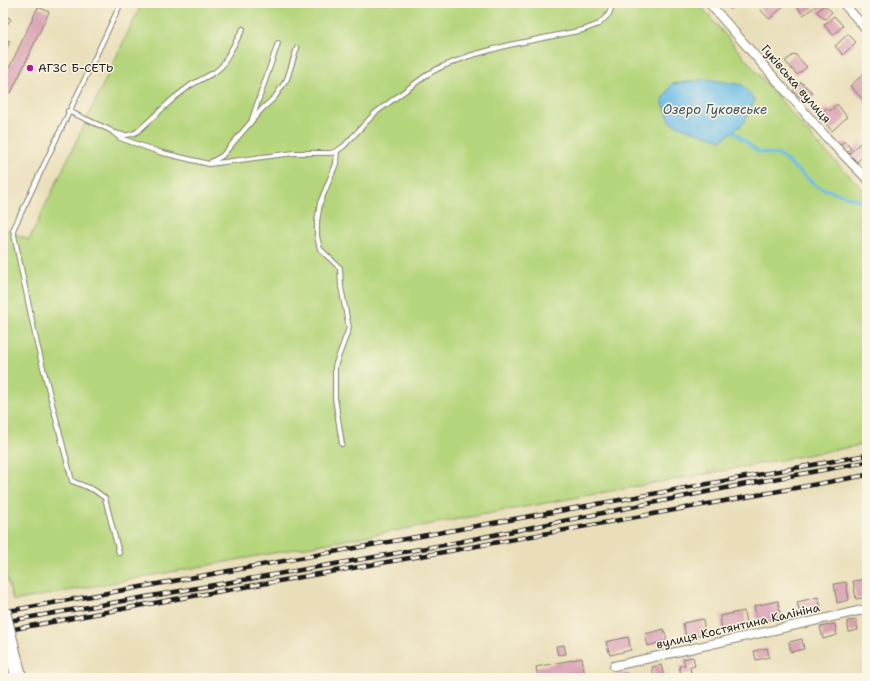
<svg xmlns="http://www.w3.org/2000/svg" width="870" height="681" font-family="'Shantell Sans',sans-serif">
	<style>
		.green { fill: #b5d57c; stroke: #68784c }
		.water { fill: #6dbee8; stroke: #446d82 }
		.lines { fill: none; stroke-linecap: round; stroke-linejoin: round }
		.stream { stroke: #6dbee8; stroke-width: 3 }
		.building { fill: #d89fb2 }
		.lane-casing { stroke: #827d6a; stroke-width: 6 }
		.street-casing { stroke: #827d6a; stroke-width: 10 }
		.highway-casing { stroke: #827d6a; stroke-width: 17 }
		.lane { stroke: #fff; stroke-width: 4 }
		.street { stroke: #fff; stroke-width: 8 }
		.highway { stroke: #fff; stroke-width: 15 }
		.rail-casing { stroke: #1c1c1c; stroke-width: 4.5 }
		.rail { stroke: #fcf5e5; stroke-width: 3; stroke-dasharray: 9; stroke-linecap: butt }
		.highway-bridge-casing { stroke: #827d6a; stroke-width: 17; stroke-linecap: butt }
		.highway-bridge { stroke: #fff; stroke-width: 15 }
		.poi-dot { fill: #b5179e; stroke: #fcf5e5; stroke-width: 1.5 }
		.labels { text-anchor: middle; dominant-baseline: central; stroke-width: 3; stroke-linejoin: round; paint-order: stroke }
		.poi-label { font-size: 12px; fill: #1c1c1c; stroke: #fcf5e5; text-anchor: start }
		.street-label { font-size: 12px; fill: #1c1c1c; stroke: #fcf5e5 }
		.water-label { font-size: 13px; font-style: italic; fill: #385563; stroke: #fcf5e5 }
	</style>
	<rect width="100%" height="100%" fill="#fcf5e5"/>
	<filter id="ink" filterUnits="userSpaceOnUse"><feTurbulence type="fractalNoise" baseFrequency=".025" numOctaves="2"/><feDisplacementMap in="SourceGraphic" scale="8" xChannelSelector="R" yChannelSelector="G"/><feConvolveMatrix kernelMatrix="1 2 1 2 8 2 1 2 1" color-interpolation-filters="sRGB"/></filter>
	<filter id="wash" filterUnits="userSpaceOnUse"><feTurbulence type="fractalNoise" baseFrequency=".012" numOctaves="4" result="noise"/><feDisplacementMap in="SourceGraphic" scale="16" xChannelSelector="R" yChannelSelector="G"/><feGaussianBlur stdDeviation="0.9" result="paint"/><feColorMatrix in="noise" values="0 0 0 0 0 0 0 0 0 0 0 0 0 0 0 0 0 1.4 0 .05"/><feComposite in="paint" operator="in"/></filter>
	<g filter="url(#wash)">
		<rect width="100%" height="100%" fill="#e9deb9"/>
		<polygon class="green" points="142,3 607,3 612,8 698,3 815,141 867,193 867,444 13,601 3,564 3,228 29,240"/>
		<polygon class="water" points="706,79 742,85 755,100 744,123 722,140 698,133 671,123 662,101 672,84"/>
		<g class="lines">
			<polyline class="stream" points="734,132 758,152 779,155 818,187 867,203"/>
		</g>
		<g id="blocks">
			<g class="building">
				<polygon points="728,3 745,3 730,9"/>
				<polygon points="767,3 781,3 784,6 769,19 760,9"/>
				<polygon points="795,3 821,3 803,15"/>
				<polygon points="824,5 832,12 825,19 817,12"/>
				<polygon points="38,7 49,12 11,93 3,89 3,81"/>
				<polygon points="3,14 11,19 6,26 3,24"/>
				<polygon points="834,16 843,26 833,35 824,25"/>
				<polygon points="848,34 856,42 843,55 835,46"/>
				<polygon points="3,38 10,41 5,53 3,52"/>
				<polygon points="795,54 807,67 797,75 785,61"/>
				<polygon points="867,71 867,104 850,86"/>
				<polygon points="801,82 813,93 805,102 793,91"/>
				<polygon points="837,104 847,117 832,131 818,115 827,108 830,111"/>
				<polygon points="845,141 851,149 846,153 839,145"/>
				<polygon points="860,143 867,150 867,152 857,162 849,154"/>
				<polygon points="866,579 867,597 856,599 853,581"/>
				<polygon points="846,582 849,600 837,603 834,584"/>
				<polygon points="818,597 821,610 800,614 797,602"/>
				<polygon points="778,601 781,618 757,622 754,606"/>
				<polygon points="744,611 746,625 722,630 720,616"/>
				<polygon points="703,619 705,634 686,637 683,623"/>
				<polygon points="856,620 858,630 849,632 847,621"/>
				<polygon points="835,624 837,635 823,639 820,627"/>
				<polygon points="664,629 667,640 648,646 645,634"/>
				<polygon points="628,637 631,650 610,655 606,642"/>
				<polygon points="802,639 804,649 791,652 789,642"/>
				<polygon points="564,645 566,654 558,655 556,646"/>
				<polygon points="767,648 769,657 756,660 754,651"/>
				<polygon points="693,657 695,666 690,667 691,673 681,675 679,666 685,665 683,659"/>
				<polygon points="582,658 585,678 538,678 536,667"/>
				<polygon points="661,665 664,676 654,678 652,667"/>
				<polygon points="627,673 628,678 616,678 616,675"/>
			</g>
		</g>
	</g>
	<g filter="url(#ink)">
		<use href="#blocks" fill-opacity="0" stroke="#827d6a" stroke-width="1"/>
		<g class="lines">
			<defs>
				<g id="lane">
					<polyline points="68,111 110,130 120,138 159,152 209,164 294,153 331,153 337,151 344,146 375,113 428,74 441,67 469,56 509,45 583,30 599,24 609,14 613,3"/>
					<polyline points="252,119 278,43"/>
					<path d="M116,133C124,136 129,136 137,132L174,98L191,85L215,72L222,66L243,29"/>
					<polyline points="337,151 336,164 320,203 317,222 317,236 320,249 340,268 341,287 349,328 335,366 335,398 342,444"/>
					<polyline points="211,162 222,156 262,109 275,97 287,79 297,48"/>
					<polyline points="119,553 105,498 94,490 72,481 37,344 13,230 121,3"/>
				</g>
				<g id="street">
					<polyline points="709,3 827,138 867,179"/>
					<polyline points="843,3 867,30"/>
					<polyline points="614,666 867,609"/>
				</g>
				<polyline id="highway" points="14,658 19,678"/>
			</defs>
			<use href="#lane" class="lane-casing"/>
			<use href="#street" class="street-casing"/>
			<use href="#highway" class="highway-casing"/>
			<use href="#lane" class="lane"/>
			<use href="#street" class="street"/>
			<use href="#highway" class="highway"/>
			<defs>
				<g id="rail">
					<polyline points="3,612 867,455"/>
					<polyline points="3,622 449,544 741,485 867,462"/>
					<polyline points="3,631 176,599 444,552 867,475"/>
				</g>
			</defs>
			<use href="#rail" class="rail-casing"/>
			<use href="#rail" class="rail"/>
			<defs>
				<polyline id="highway-bridge" points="3,614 14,658"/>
			</defs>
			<use href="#highway-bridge" class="highway-bridge-casing"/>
			<use href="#highway-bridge" class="highway-bridge"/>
		</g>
	</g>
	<circle class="poi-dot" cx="30" cy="68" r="4"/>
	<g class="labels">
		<g class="poi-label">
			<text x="38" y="68">АГЗС Б-СЕТЬ</text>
		</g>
		<g class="street-label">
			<text transform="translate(796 84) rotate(49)">Гуківська вулиця</text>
			<text transform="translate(738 626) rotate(-13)">вулиця Костянтина Калініна</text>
		</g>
		<g class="water-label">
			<text x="715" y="109">Озеро Гуковське</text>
		</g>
	</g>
	<rect width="870" height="681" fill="none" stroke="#fcf5e5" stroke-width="16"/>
</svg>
